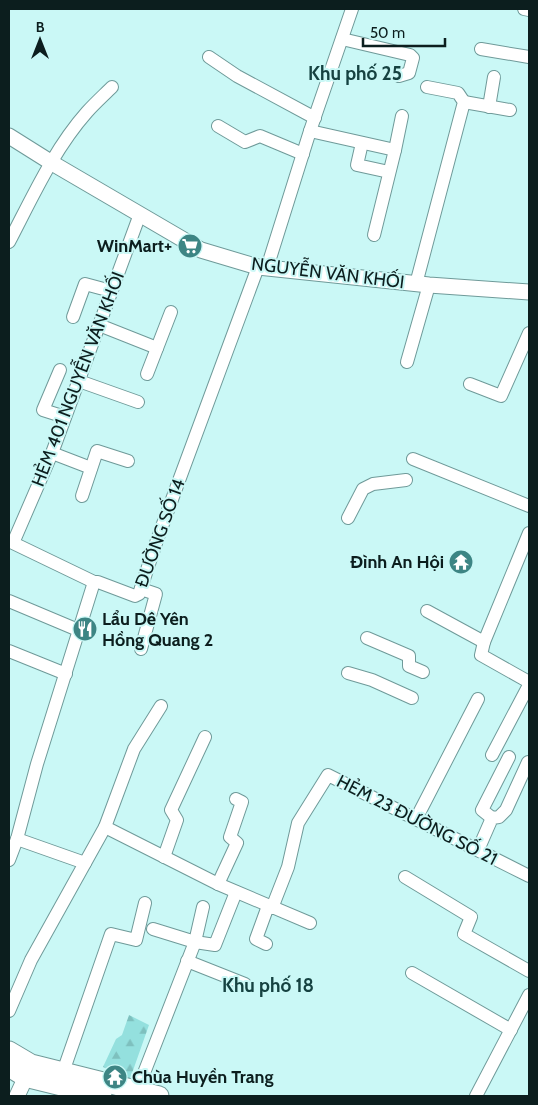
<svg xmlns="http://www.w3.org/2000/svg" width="538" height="1105" font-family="Cabin,sans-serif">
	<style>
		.forest { fill: url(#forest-firs) }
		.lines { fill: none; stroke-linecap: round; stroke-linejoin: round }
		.minor-casing { stroke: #6f9a99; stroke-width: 14 }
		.tertiary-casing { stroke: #6f9a99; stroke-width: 17 }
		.primary-casing { stroke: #6f9a99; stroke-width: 21 }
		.minor { stroke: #fff; stroke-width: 12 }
		.tertiary { stroke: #fff; stroke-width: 15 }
		.primary { stroke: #fff; stroke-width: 19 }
		.labels { text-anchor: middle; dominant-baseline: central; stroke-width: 4; stroke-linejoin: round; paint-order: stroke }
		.poi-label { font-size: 18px; font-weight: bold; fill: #0c1e1e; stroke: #caf8f6; text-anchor: end }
		.street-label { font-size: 18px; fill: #0c1e1e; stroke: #caf8f6 }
		.neighbourhood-label { font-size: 19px; font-weight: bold; fill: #164241; stroke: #caf8f6 }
	</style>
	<defs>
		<pattern id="forest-firs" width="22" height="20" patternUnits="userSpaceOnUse" patternTransform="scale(1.25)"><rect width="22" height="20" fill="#94e0de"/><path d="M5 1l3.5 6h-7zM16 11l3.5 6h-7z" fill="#7ec0be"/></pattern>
	</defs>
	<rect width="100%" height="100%" fill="#caf8f6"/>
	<polygon class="forest" points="129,1015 149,1025 130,1079 103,1067 116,1039 122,1035"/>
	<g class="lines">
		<defs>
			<g id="minor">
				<polyline points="524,9 529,10"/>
				<polyline points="342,39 410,55 413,58 409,73 399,76"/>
				<polyline points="481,49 529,57"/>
				<polyline points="209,57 237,76 315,118"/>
				<polyline points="464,102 510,110"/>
				<polyline points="489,107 494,77"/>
				<polyline points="218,126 245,142 260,136 303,154"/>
				<polyline points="310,131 395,150 374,235"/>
				<polyline points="362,143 357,165 389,172"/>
				<polyline points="395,150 402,116"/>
				<path d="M9,242C32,198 54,149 87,112C95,103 104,95 112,87"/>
				<polyline points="267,268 310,131 352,9"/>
				<polyline points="416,284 464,102 458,93 427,87"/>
				<polyline points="73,317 85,284 111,291"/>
				<polyline points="99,325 157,348"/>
				<polyline points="407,362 429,285"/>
				<polyline points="60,370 43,410 65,417"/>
				<polyline points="147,374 171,312"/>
				<polyline points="79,381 138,402"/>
				<polyline points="470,384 501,396 529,333"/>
				<polyline points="52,453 91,468"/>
				<polyline points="413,459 529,506"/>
				<polyline points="82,496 97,451 128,461"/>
				<polyline points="348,518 363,489 373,484 406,480"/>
				<polyline points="529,533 484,642 481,655 529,682"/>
				<polyline points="94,582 13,543 52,453 140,214"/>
				<polyline points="141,589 156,594 141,649"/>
				<polyline points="9,601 78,630"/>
				<polyline points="427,611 484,642"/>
				<polyline points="367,638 409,656 409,666 423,672"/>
				<polyline points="9,651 66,674"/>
				<polyline points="348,673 372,680 412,698"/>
				<polyline points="492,755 529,685"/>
				<polyline points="492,818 482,810 509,757"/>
				<polyline points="416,819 478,699"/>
				<polyline points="105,827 218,884 310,923"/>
				<polyline points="17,839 85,863"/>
				<polyline points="478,850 492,818 499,817 506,810 528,762"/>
				<polyline points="164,857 177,820 171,810 205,737"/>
				<polyline points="9,860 17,839 37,764 94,582 98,582 135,596 139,594 157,540 258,267"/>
				<polyline points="405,877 471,917 464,934 529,971"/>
				<polyline points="218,884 237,843 230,837 242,802 236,799"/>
				<polyline points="272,908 288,867 298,823 328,775 529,876"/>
				<polyline points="153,929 195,942 215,945 236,892"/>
				<polyline points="266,944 256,939 268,906"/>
				<polyline points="187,961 245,984"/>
				<polyline points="412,973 511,1030"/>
				<polyline points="9,1011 31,960 105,827 134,749 161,706"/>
				<polyline points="63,1072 111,934 136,940 145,903"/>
				<polyline points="137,1091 195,942 203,907"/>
				<polyline points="476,1096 529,995"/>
			</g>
			<g id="tertiary">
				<polyline points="9,136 52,163 201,250 258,267 429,285 529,292"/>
				<polyline points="17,1096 30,1068"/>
			</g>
			<g id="primary">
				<polyline points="9,1051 31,1064 159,1096"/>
				<polyline points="9,1067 25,1077 102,1096"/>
			</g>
		</defs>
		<use href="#minor" class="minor-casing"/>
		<use href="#tertiary" class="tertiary-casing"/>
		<use href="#primary" class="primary-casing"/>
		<use href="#minor" class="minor"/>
		<use href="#tertiary" class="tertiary"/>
		<use href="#primary" class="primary"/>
	</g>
	<defs>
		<symbol id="supermarket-disc" viewBox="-11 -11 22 22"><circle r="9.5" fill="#3d8584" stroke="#caf8f6"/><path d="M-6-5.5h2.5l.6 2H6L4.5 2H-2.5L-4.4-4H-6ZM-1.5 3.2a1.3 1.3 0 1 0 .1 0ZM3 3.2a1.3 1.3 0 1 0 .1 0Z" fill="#fff"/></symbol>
		<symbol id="temple-disc" viewBox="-11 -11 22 22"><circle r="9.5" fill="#3d8584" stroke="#caf8f6"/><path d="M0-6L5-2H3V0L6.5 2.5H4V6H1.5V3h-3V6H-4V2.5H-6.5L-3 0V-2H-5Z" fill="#fff"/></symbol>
		<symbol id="restaurant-disc" viewBox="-11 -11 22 22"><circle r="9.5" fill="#3d8584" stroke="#caf8f6"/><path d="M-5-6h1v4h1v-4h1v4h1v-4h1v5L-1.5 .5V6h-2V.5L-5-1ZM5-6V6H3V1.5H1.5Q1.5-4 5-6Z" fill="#fff"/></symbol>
	</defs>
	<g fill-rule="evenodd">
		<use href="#supermarket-disc" x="176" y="232" width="28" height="28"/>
		<use href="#temple-disc" x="447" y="548" width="28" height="28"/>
		<use href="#restaurant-disc" x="71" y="615" width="28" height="28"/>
		<use href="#temple-disc" x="101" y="1063" width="28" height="28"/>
	</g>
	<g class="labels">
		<g class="poi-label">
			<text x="172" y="246">WinMart+</text>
			<text x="444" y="562">Đình An Hội</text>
			<text x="102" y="619" text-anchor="start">Lẩu Dê Yên<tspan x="102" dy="21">Hồng Quang 2</tspan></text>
			<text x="132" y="1077" text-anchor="start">Chùa Huyền Trang</text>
		</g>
		<g class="street-label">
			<text transform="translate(328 273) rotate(7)">NGUYỄN VĂN KHỐI</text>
			<text transform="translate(78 379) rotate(-69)">HẺM 401 NGUYỄN VĂN KHỐI</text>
			<text transform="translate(160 533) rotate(-70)">ĐƯỜNG SỐ 14</text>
			<text transform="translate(417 820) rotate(27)">HẺM 23 ĐƯỜNG SỐ 21</text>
		</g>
		<g class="neighbourhood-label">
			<text x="355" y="73">Khu phố 25</text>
			<text x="268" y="985">Khu phố 18</text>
		</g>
	</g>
	<rect width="538" height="1105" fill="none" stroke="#0c1e1e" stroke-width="20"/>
	<g transform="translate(40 40)" stroke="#caf8f6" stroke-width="4" paint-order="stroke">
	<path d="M0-4L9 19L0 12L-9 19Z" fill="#0c1e1e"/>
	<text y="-8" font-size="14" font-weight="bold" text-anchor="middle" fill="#0c1e1e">B</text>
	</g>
	<path d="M363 38v8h82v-8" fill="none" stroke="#0c1e1e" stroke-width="2.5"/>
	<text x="370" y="38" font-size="15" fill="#0c1e1e" stroke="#caf8f6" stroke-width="4" paint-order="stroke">50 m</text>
</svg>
